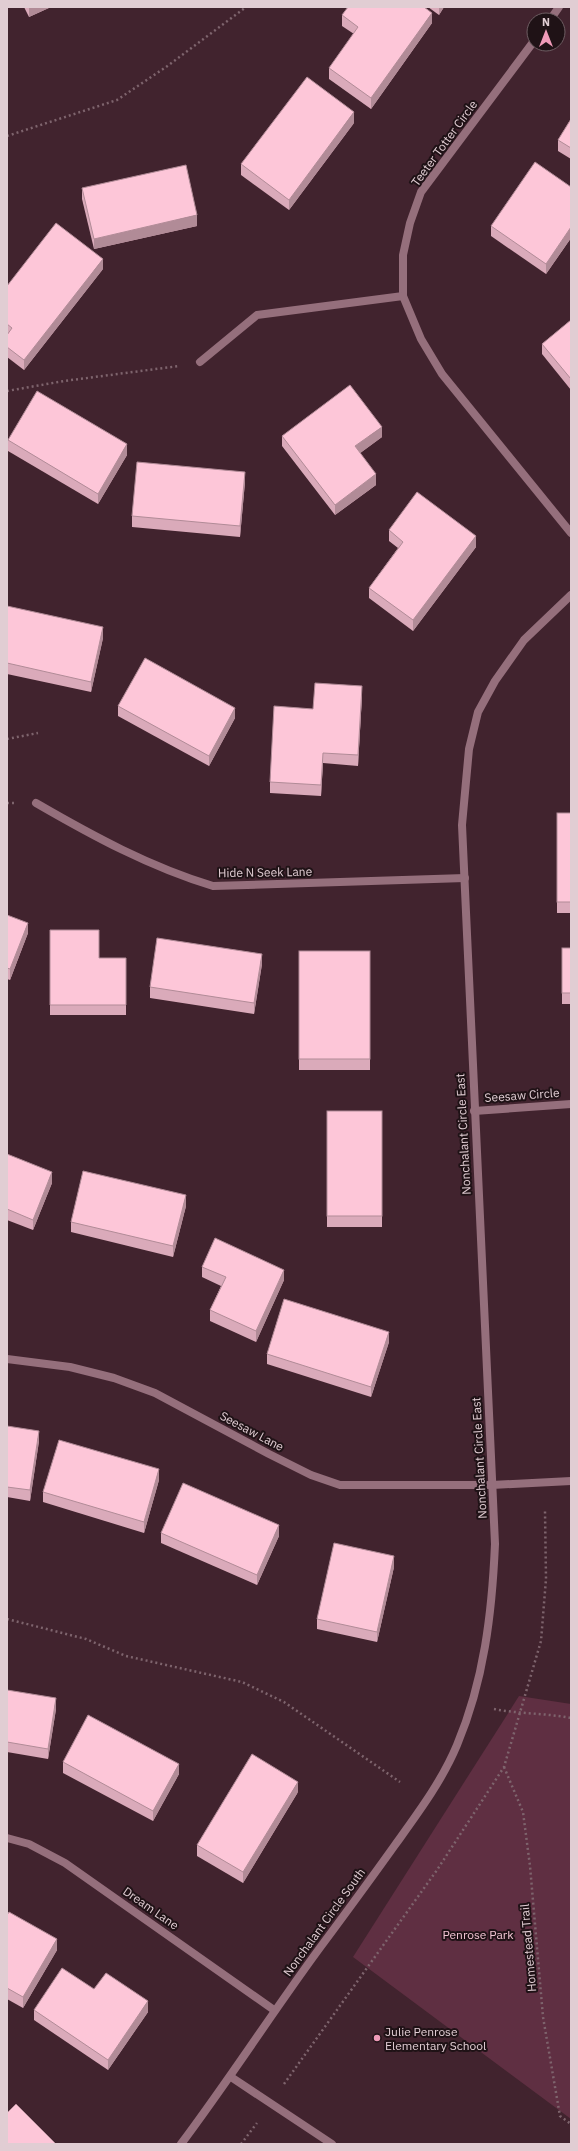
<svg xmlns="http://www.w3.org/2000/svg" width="578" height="2151" font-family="'IBM Plex Sans',sans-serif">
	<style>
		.green { fill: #5f2f42 }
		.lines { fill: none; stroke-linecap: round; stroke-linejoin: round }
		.path { stroke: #7e646d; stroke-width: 2.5; stroke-dasharray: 2 3; stroke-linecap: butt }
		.lane { stroke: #956f7c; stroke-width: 8 }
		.street { stroke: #956f7c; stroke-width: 8 }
		.wall { fill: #daaaba }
		.shaded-wall { fill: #b18b97 }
		.building { fill: #fdc6d8; stroke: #b18b97 }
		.poi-dot { fill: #ef9ab8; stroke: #1f1216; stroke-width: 1.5 }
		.labels { text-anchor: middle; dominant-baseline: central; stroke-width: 4; stroke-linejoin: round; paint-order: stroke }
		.street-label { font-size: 12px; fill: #e1cdd3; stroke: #1f1216 }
		.park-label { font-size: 12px; fill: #f2c4d3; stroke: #1f1216 }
		.poi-label { font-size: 12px; fill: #e1cdd3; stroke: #1f1216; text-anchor: start }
	</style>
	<rect width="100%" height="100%" fill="#41232e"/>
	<polygon class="green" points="519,1696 571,1704 571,2119 353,1957"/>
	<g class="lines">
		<g class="path">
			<polyline points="7,136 117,100 166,67 246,7"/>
			<polyline points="7,391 64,381 179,366"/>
			<polyline points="7,739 38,733"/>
			<polyline points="7,803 14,803"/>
			<polyline points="7,1619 86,1639 126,1656 242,1682 284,1702 400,1782"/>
			<path d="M494,1709C519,1714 545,1713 571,1718"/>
			<polyline points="504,1767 523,1812 530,1866 543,2017 560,2116 571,2124"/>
			<polyline points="284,2084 437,1870 504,1767 541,1641 546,1579 545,1511"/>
			<polyline points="241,2144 257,2123"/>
		</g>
		<polyline class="lane" points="231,2077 332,2144"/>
		<g class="street">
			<polyline points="550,20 559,7"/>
			<polyline points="403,296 403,255 410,223 421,192 534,41"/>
			<polyline points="200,362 257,315 403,296 421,339 442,374 571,533"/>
			<path d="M36,803C93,836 150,867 213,886L465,878"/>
			<polyline points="474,1111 571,1104"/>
			<polyline points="7,1359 70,1367 114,1378 155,1393 269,1454 311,1475 340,1485 492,1485 571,1481"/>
			<polyline points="7,1838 29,1844 65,1863 274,2010"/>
			<path d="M181,2144C229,2080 272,2013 319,1949C345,1914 370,1880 395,1845C418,1813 442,1781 457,1745C484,1681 492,1613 495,1544L462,825L469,749L478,712L495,681L524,640L571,595"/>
		</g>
	</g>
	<g class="wall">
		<polygon points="24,7 51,7 29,17"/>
		<polygon points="428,7 444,7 439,15"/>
		<polygon points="342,15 432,23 371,109 329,79 329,68 354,34 342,26"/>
		<polygon points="571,119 571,159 558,151 558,140"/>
		<polygon points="354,123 289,210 241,175 241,164"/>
		<polygon points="571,187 571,238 546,274 491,236 491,226"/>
		<polygon points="82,188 197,226 94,249 82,199"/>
		<polygon points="103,269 24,370 7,357 7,286"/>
		<polygon points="571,320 571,390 542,354 542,344"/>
		<polygon points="282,436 382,437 360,453 376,485 335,515 282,446"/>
		<polygon points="8,440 127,455 98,504 8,451"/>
		<polygon points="245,482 240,537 132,527 132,516"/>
		<polygon points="389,530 476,547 413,631 369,598 369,588 398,548 389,541"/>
		<polygon points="7,606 103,638 91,692 7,674"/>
		<polygon points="362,696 358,766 323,763 321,796 270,793 270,782 313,709"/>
		<polygon points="118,706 235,718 209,766 118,716"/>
		<rect x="557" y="813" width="14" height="100"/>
		<polygon points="7,915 28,933 10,980 7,979"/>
		<polygon points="50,930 99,958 126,958 126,1015 50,1015"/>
		<rect x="562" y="948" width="9" height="56"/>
		<rect x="299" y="951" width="71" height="119"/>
		<polygon points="262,964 254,1014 150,998 150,987"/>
		<rect x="327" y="1111" width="55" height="116"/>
		<polygon points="7,1154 52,1183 33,1230 7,1220"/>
		<polygon points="186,1206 173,1257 71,1232 71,1222"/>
		<polygon points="202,1267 284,1280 256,1342 210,1321 210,1310 221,1286 202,1277"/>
		<polygon points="389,1342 371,1397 267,1364 267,1354"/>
		<polygon points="7,1426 39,1441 30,1501 7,1497"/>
		<polygon points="159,1480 144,1533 43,1502 43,1492"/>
		<polygon points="161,1533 279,1536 257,1585 161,1543"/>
		<polygon points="394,1567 377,1642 317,1629 317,1619"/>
		<polygon points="7,1690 56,1709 48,1759 7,1752"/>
		<polygon points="63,1762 179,1774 153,1821 63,1773"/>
		<polygon points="298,1792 243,1883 197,1856 197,1845"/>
		<polygon points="7,1915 57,1950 23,2008 7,1999"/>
		<polygon points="94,1989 148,2012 108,2070 34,2020 34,2010"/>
	</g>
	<g class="shaded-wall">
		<polygon points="29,7 51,7 29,17"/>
		<polygon points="439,7 444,7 439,15"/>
		<polygon points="432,13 432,23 371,109 371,98"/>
		<polygon points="354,112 354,123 289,210 289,200"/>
		<polygon points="197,215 197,226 94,249 94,239"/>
		<polygon points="571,227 571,238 546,274 546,264"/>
		<polygon points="103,259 103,269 24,370 24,360"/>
		<polygon points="382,427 382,437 355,457 355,446"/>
		<polygon points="127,444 127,455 98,504 98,494"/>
		<polygon points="245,472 245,482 240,537 240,526"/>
		<polygon points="376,474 376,485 335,515 335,505"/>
		<polygon points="476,536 476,547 413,631 413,620"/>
		<polygon points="103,627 103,638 91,692 91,682"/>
		<polygon points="362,686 362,696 358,766 358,755"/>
		<polygon points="235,708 235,718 209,766 209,756"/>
		<polygon points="323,753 323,763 321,796 321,785"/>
		<polygon points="28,923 28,933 10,980 10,969"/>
		<polygon points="262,954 262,964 254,1014 254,1003"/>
		<polygon points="52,1172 52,1183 33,1230 33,1220"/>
		<polygon points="186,1195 186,1206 173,1257 173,1246"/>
		<polygon points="284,1270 284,1280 256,1342 256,1331"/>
		<polygon points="389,1332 389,1342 371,1397 371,1387"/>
		<polygon points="39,1431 39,1441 30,1501 30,1490"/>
		<polygon points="159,1469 159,1480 144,1533 144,1522"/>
		<polygon points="279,1525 279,1536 257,1585 257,1575"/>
		<polygon points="394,1556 394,1567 377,1642 377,1632"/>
		<polygon points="56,1698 56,1709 48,1759 48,1749"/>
		<polygon points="179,1764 179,1774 153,1821 153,1811"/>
		<polygon points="298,1782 298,1792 243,1883 243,1872"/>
		<polygon points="57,1939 57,1950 23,2008 23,1997"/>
		<polygon points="148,2001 148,2012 108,2070 108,2060"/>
	</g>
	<g class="building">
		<polygon points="348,7 424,7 432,13 371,98 329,68 358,27 342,15"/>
		<polygon points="307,77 354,112 289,200 241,164"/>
		<polygon points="571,119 571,148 558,140"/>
		<polygon points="535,162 571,187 571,227 546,264 491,226"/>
		<polygon points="186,165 197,215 94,239 82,188"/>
		<polygon points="56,223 103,259 24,360 7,347 7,335 12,328 7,324 7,286"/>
		<polygon points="571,320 571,379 542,344"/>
		<polygon points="350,385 382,427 355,446 376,474 335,505 282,436"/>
		<polygon points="37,391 127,444 98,494 8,440"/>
		<polygon points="137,462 245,472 240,526 132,516"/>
		<polygon points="417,492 476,536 413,620 369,588 403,542 389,530"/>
		<polygon points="7,606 103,627 91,682 7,663"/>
		<polygon points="145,658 235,708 209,756 118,706"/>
		<polygon points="315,683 362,686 358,755 323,753 321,785 270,782 274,706 313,709"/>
		<rect x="557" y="813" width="14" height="89"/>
		<polygon points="7,915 28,923 10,969 7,968"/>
		<polygon points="50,930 99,930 99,958 126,958 126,1005 50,1005"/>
		<polygon points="157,938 262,954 254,1003 150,987"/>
		<rect x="562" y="948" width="9" height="45"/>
		<rect x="299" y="951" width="71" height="108"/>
		<rect x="327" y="1111" width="55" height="105"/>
		<polygon points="7,1154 52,1172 33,1220 7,1209"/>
		<polygon points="83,1171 186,1195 173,1246 71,1222"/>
		<polygon points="215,1238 284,1270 256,1331 210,1310 226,1277 202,1267"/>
		<polygon points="284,1299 389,1332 371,1387 267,1354"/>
		<polygon points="7,1426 39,1431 30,1490 7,1487"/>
		<polygon points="59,1440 159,1469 144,1522 43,1492"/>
		<polygon points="183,1483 279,1525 257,1575 161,1533"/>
		<polygon points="334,1543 394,1556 377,1632 317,1619"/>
		<polygon points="7,1690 56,1698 48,1749 7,1742"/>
		<polygon points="88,1715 179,1764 153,1811 63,1762"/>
		<polygon points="252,1754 298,1782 243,1872 197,1845"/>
		<polygon points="9,1912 57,1939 23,1997 7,1988 7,1915"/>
		<polygon points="62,1968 94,1989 106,1973 148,2001 108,2060 34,2010"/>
		<polygon points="16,2104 55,2143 53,2144 7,2144 7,2113"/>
	</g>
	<circle class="poi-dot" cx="377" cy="2038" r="4"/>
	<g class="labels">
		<g class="street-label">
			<text transform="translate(444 143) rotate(-54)">Teeter Totter Circle</text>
			<text transform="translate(265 872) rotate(-1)">Hide N Seek Lane</text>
			<text transform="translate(522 1095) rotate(-4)">Seesaw Circle</text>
			<text transform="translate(463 1134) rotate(-93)">Nonchalant Circle East</text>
			<text transform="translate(252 1431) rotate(28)">Seesaw Lane</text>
			<text transform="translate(479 1458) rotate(-93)">Nonchalant Circle East</text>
			<text transform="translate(151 1908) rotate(35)">Dream Lane</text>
			<text transform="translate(324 1922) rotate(-54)">Nonchalant Circle South</text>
			<text transform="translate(528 1948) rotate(-95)">Homestead Trail</text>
		</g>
		<g class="park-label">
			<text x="478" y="1934">Penrose Park</text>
		</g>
		<g class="poi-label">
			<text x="385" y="2031">Julie Penrose<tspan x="385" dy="14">Elementary School</tspan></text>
		</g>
	</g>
	<rect width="578" height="2151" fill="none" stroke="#e1cdd3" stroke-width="16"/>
	<g transform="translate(546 32)"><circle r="19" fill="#1f1216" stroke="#6d5d62"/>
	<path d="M0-3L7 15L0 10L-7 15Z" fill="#ef9ab8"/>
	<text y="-6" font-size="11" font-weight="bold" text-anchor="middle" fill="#e1cdd3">N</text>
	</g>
</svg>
